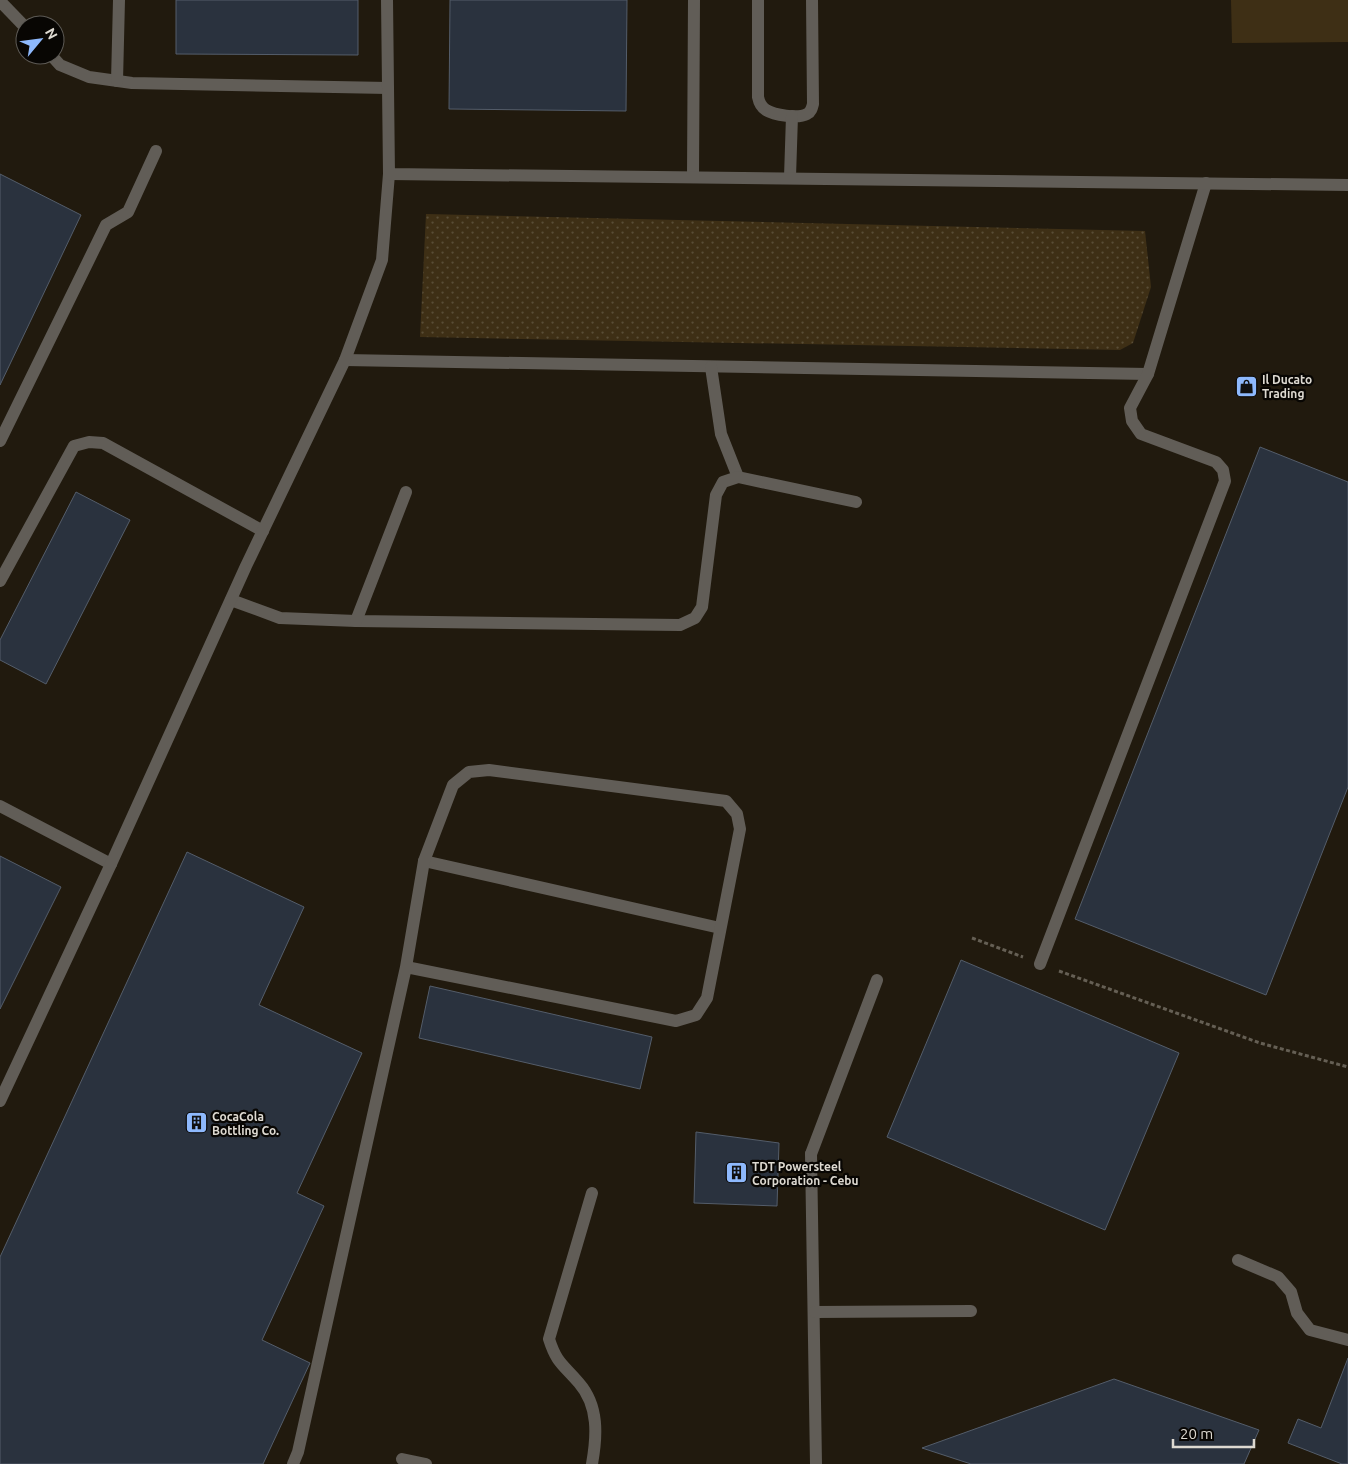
<svg xmlns="http://www.w3.org/2000/svg" width="1348" height="1464" font-family="Ubuntu,sans-serif">
	<style>
		.grass { fill: url(#grass-dots) }
		.garden { fill: #3e2f15 }
		.building { fill: #2a323e; stroke: #545d6a }
		.lines { fill: none; stroke-linecap: round; stroke-linejoin: round }
		.path { stroke: #655f54; stroke-width: 3; stroke-dasharray: 4 2.5; stroke-linecap: butt }
		.lane { stroke: #615d57; stroke-width: 12 }
		.street { stroke: #615d57; stroke-width: 12 }
		.labels { text-anchor: middle; dominant-baseline: central; stroke-width: 4.5; stroke-linejoin: round; paint-order: stroke }
		.poi-label { font-size: 12px; font-weight: bold; fill: #ddd9d1; stroke: #080603; text-anchor: start }
	</style>
	<defs>
		<pattern id="grass-dots" width="8" height="8" patternUnits="userSpaceOnUse" patternTransform="scale(1.25)"><rect width="8" height="8" fill="#3e2f15"/><path d="M2 2h.1M6 6h.1" fill="none" stroke="#594d36" stroke-width="1.8" stroke-linecap="round"/></pattern>
	</defs>
	<rect width="100%" height="100%" fill="#211a0e"/>
	<polygon class="grass" points="426,214 1145,231 1151,287 1133,343 1120,350 420,337"/>
	<polygon class="garden" points="1231,0 1348,0 1348,42 1232,43"/>
	<g class="building">
		<polygon points="176,0 358,0 358,55 176,54"/>
		<polygon points="450,0 627,0 626,111 449,109"/>
		<polygon points="0,174 81,215 0,385"/>
		<polygon points="1260,447 1348,482 1348,787 1266,995 1075,919"/>
		<polygon points="76,492 130,520 46,684 0,660 0,640"/>
		<polygon points="187,852 304,907 259,1005 362,1053 297,1193 324,1206 262,1340 310,1363 263,1464 0,1464 0,1257"/>
		<polygon points="0,856 61,887 0,1009"/>
		<polygon points="961,960 1179,1053 1105,1230 887,1137"/>
		<polygon points="430,986 652,1037 640,1089 419,1038"/>
		<polygon points="696,1132 779,1143 777,1206 694,1203"/>
		<polygon points="1348,1358 1348,1464 1342,1464 1288,1443 1298,1419 1321,1428"/>
		<polygon points="1114,1379 1259,1430 1244,1464 971,1464 922,1448"/>
	</g>
	<g class="lines">
		<g class="path">
			<polyline points="972,938 1023,957"/>
			<polyline points="1059,971 1260,1043 1348,1067"/>
		</g>
		<g class="lane">
			<path d="M758,0V97C759,102 761,107 766,110C774,115 798,119 807,114C811,112 812,108 813,104L812,0"/>
			<polyline points="0,1 25,27"/>
			<polyline points="51,55 60,65 89,77 132,83 388,88"/>
			<polyline points="117,81 119,0"/>
			<polyline points="693,176 694,0"/>
			<polyline points="790,177 792,116"/>
			<polyline points="345,360 1148,374"/>
			<polyline points="711,367 721,434 738,477"/>
			<polyline points="0,441 106,225 128,212 156,151"/>
			<polyline points="0,581 74,446 89,442 103,443 263,531"/>
			<polyline points="231,600 280,618 356,621 680,625 695,618 702,607 716,495 723,482 738,477 856,502"/>
			<polyline points="356,621 406,492"/>
			<polyline points="0,806 111,864"/>
			<polyline points="424,861 720,928"/>
			<polyline points="1040,964 1225,481 1223,470 1216,462 1141,434 1132,421 1130,408 1148,374 1206,183"/>
			<polyline points="0,1101 111,864 246,566 345,360 382,260 389,174"/>
			<polyline points="811,1154 816,1464"/>
			<path d="M592,1193L549,1339C557,1364 563,1364 579,1383C599,1406 597,1436 592,1464"/>
			<polyline points="1238,1260 1278,1277 1291,1292 1297,1313 1310,1330 1348,1340"/>
			<polyline points="815,1312 971,1311"/>
			<polyline points="402,1459 426,1464"/>
			<polyline points="293,1464 298,1452 406,967 424,861 453,785 469,772 489,770 726,801 737,814 740,829 707,998 696,1015 676,1021 406,967"/>
		</g>
		<g class="street">
			<polyline points="387,0 389,174 1348,185"/>
			<polyline points="811,1154 877,980"/>
		</g>
	</g>
	<defs>
		<symbol id="shop-square" viewBox="-11 -11 22 22"><rect x="-9" y="-9" width="18" height="18" rx="4" fill="#8eb9fd" stroke="#080603"/><path d="M-5-2.5h2.3a2.7 3.5 0 0 1 5.4 0H5L5.5 6h-11ZM-1.5-2.5h3a1.5 2.3 0 0 0-3 0Z" fill="#111"/></symbol>
		<symbol id="building-square" viewBox="-11 -11 22 22"><rect x="-9" y="-9" width="18" height="18" rx="4" fill="#8eb9fd" stroke="#080603"/><path d="M-4-6H4V6H1V3H-1V6H-4ZM-2.5-4.3h1.7v1.8h-1.7ZM.8-4.3h1.7v1.8H.8ZM-2.5-1h1.7V.8h-1.7ZM.8-1h1.7V.8H.8Z" fill="#111"/></symbol>
	</defs>
	<g fill-rule="evenodd">
		<use href="#shop-square" x="1234" y="374" width="25" height="25"/>
		<use href="#building-square" x="184" y="1110" width="25" height="25"/>
		<use href="#building-square" x="724" y="1160" width="25" height="25"/>
	</g>
	<g class="labels">
		<g class="poi-label">
			<text x="1262" y="379">Il Ducato<tspan x="1262" dy="14">Trading</tspan></text>
			<text x="212" y="1116">CocaCola<tspan x="212" dy="14">Bottling Co.</tspan></text>
			<text x="752" y="1166">TDT Powersteel<tspan x="752" dy="14">Corporation - Cebu</tspan></text>
		</g>
	</g>
	<g transform="translate(40 40) rotate(61)"><circle r="24" fill="#080603" stroke="#5d5a55"/>
	<path d="M0-4L9 19L0 12L-9 19Z" fill="#8eb9fd"/>
	<text y="-8" font-size="14" font-weight="bold" text-anchor="middle" fill="#ddd9d1">N</text>
	</g>
	<path d="M1173 1439v8h81v-8" fill="none" stroke="#ddd9d1" stroke-width="2.5"/>
	<text x="1180" y="1439" font-size="15" fill="#ddd9d1" stroke="#080603" stroke-width="4" paint-order="stroke">20 m</text>
</svg>
